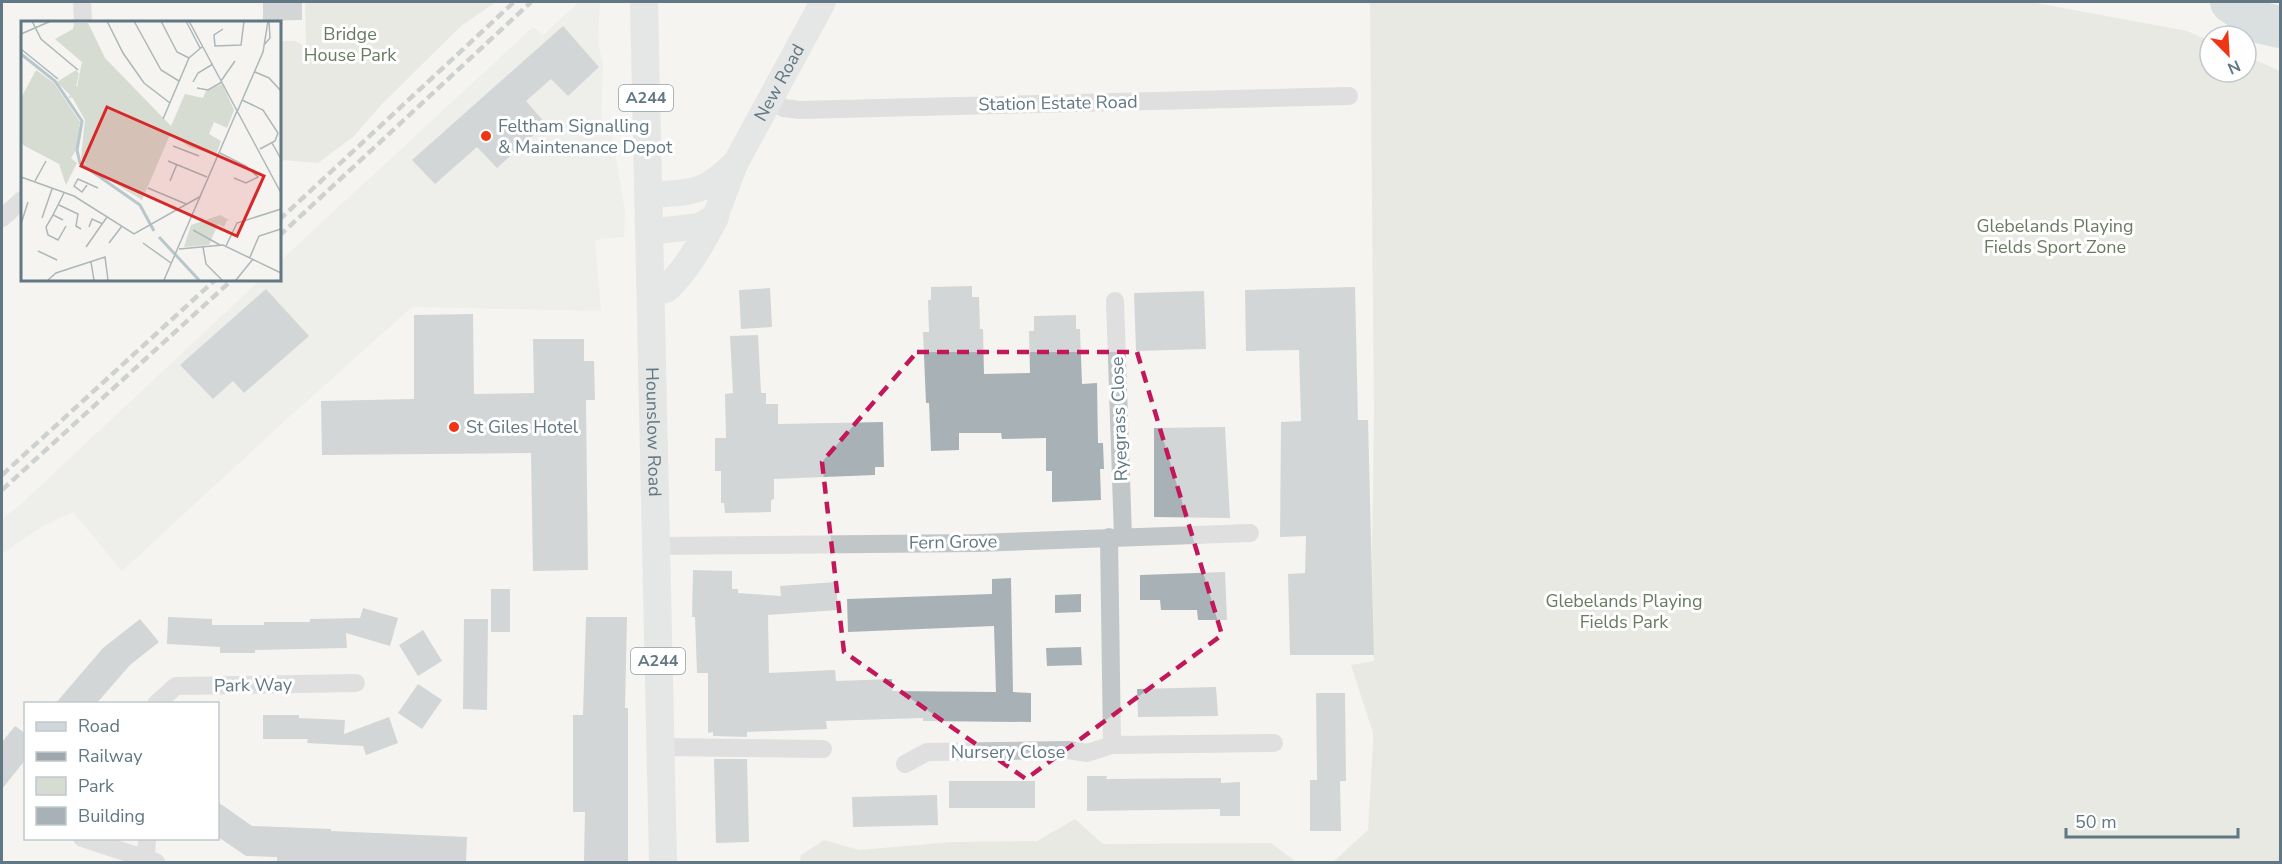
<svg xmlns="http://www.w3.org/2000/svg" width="2282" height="864" font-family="'Nunito Sans',sans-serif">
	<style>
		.built { fill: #e5e6e4 }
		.green { fill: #d6dcd1 }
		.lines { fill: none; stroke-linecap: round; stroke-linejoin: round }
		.river { stroke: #b8c7cb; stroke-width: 42 }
		.building { fill: #a8b2b6 }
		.street { stroke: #c1c6c8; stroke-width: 18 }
		.secondary { stroke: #d0d6da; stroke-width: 26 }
		.primary { stroke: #d0d6da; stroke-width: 28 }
		.rail { stroke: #9fa7ac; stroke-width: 4.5; stroke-dasharray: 9 4.5; stroke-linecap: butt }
		.marked { fill: none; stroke: #c2185b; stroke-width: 4.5; stroke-dasharray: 12 8; stroke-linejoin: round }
		.poi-dot { fill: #f03515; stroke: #fff; stroke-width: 2 }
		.labels { text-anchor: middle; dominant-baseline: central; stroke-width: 6; stroke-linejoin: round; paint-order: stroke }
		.shield { fill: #fff; stroke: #90a0a8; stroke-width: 1.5 }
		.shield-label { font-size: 16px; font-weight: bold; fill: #617783 }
		.park-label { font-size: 18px; fill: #687a60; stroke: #fff }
		.street-label { font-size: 18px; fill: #617783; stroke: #fff }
		.poi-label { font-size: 18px; fill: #617783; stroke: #fff; text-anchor: start }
		.inset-river { fill: none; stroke: #b8c7cb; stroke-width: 3 }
		.inset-road { fill: none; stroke: #adb7ba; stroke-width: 1.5 }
		.view { fill: #d62828; fill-opacity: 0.15; stroke: #d62828; stroke-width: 3 }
		.inset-edge { fill: none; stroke: #617783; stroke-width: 3 }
	</style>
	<rect width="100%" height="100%" fill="#f5f4f0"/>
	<polygon class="built" points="579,2 600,2 598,44 603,63 601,133 612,134 625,212 624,237 595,240 601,311 412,307 288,418 122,571 73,512 41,527 2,554 2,519 20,505 261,279 279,279 279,262 533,27 543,35"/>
	<g class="green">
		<polygon points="305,2 496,2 461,26 382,104 353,137 318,163 284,160 279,165 279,41 295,41 306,47"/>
		<polygon points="1370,2 2031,2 2187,31 2210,41 2210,72 2246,72 2246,56 2280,71 2280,862 1333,862 1368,830 1373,744 1373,733 1351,665 1374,661 1372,550 1374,409"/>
		<polygon points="1075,819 1103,844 1271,843 1296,862 800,862 801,855 824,840 859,850 952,842 1037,841"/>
	</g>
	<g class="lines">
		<polyline class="river" points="2231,2 2262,23 2280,27"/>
	</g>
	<g class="building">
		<polygon points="263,2 302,2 302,20 263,21"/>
		<polygon points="563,26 599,67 568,96 551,79 526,101 546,124 497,168 477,147 435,184 412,160"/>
		<polygon points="972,286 972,297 979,297 980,329 983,329 984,374 1030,373 1029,331 1034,331 1034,316 1076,315 1076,329 1080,329 1082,384 1097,383 1098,443 1103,443 1104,469 1100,469 1101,500 1052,502 1052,471 1046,471 1046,438 1002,439 1001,433 959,433 959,450 931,451 929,403 926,403 923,332 929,332 928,300 931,300 931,287"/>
		<polygon points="1355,287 1358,420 1368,420 1374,655 1290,655 1288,574 1305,573 1306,536 1280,537 1281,422 1301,421 1299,350 1246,351 1245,290"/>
		<polygon points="770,288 772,327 741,329 739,290"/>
		<polygon points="266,289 309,336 244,393 233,381 213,399 180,365"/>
		<polygon points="1204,291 1206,349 1136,351 1134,293"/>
		<polygon points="473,314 474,394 534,393 533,339 584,339 584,361 594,361 595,400 586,400 588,570 533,571 531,453 322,455 321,401 414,399 414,315"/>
		<polygon points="758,335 761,393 766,393 766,404 778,404 778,424 883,422 884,467 875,467 875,475 774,479 774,499 771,500 771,512 725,513 724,503 721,503 721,471 715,471 715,438 726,438 725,394 733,393 730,336"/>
		<polygon points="1225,427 1230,518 1154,517 1154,428"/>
		<polygon points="693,570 732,571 732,589 738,589 738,593 781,596 780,586 836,582 838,610 768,615 769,673 835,670 836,681 892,679 892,691 996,692 994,626 848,632 847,599 992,594 992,579 1011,578 1013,692 1031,693 1031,722 923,721 923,718 826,721 827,729 747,732 747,737 713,736 713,732 708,733 708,673 697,673 695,617 692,617"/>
		<polygon points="1225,572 1227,620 1198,620 1197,610 1161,610 1160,600 1140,600 1140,575"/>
		<rect x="491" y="589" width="19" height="43"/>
		<polygon points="1081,594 1081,612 1055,613 1055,595"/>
		<polygon points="363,608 398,618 390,646 346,633 347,648 255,650 255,653 220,653 220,647 167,644 168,617 212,619 212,625 264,625 264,622 310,622 310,619 360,618"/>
		<polygon points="586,617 627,617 625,708 628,708 628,862 584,862 585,812 573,812 573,715 583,715"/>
		<polygon points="140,619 159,642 130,665 96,704 55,704 103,648"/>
		<polygon points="464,619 488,619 487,710 463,709"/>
		<polygon points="423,630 442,661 418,676 399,645"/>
		<polygon points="1081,647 1082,665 1047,666 1046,648"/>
		<polygon points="418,684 442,700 422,729 398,713"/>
		<polygon points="1216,687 1218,716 1138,717 1137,689"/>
		<polygon points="1316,693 1345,693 1346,781 1340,781 1341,831 1310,831 1310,780 1317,780"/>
		<polygon points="263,715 299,715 299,718 345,720 344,734 389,717 398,743 366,755 363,746 307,743 308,739 263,739"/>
		<polygon points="15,726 26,734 26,759 2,789 2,742"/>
		<polygon points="714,759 747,759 749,842 716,843"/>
		<polygon points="1087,776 1107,776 1106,779 1221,778 1221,783 1240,782 1240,816 1220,816 1220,809 1087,811"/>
		<rect x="949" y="781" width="86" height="27"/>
		<polygon points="937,795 938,825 853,827 852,797"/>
		<polygon points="218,802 252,826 331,829 331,831 467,837 466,862 314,862 277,861 277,857 246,856 218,837"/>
	</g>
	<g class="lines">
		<g class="street">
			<polyline points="82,2 83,22"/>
			<polyline points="769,100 784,108 800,110 1349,96"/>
			<polyline points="2,218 22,200"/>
			<polyline points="1115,301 1123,537"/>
			<polyline points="1109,537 1112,745"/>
			<polyline points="656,546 978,543 1250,533"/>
			<polyline points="156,704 176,686 356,683"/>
			<polyline points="660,747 823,749"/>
			<polyline points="905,764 927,752 1068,750 1087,753 1112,745 1274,743"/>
			<polyline points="82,838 156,862"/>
			<polyline points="146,859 147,838"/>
		</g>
		<g class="secondary">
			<path d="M648,195C691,192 702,195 734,164"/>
			<path id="s1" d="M649,232L699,226L715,217L735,164L823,2"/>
		</g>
		<g class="primary">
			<path id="s2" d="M644,2L663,862"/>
			<path d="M651,290L666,289C687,270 702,242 715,217"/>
		</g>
		<g class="rail">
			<polyline points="279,220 514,2"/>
			<polyline points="279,236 531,2"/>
			<polyline points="2,475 216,279"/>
			<polyline points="2,490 233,279"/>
		</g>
	</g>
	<path d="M0 0H2282V864H0ZM917,352H1137L1222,635L1026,779L844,652L822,462Z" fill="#f5f4f0" fill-opacity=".55" fill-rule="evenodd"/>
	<path class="marked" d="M917,352H1137L1222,635L1026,779L844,652L822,462Z"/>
	<g class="poi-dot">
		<circle cx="486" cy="136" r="6"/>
		<circle cx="454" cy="427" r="6"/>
	</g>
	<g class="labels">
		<g class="shield">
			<rect x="619" y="85" width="54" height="26" rx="4.5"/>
			<rect x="631" y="648" width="54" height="26" rx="4.5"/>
		</g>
		<g class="shield-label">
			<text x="646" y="98">A244</text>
			<text x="658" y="661">A244</text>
		</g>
		<g class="park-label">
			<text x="350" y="34">Bridge<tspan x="350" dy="21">House Park</tspan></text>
			<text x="2055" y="226">Glebelands Playing<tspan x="2055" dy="21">Fields Sport Zone</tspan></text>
			<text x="1624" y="601">Glebelands Playing<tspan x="1624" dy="21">Fields Park</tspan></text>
		</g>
		<g class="street-label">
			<text stroke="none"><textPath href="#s1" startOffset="218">New Road</textPath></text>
			<text transform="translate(1058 103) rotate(-1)">Station Estate Road</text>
			<text transform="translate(1119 419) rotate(-92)">Ryegrass Close</text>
			<text stroke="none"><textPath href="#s2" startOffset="430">Hounslow Road</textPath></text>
			<text transform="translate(953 542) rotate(-1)">Fern Grove</text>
			<text transform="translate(253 685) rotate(-1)">Park Way</text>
			<text x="1008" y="752">Nursery Close</text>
		</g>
		<g class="poi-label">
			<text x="498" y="126">Feltham Signalling<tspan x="498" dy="21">&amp; Maintenance Depot</tspan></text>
			<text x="466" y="427">St Giles Hotel</text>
		</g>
	</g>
	<g transform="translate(21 21)">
		<rect width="260" height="260" fill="#f5f4f0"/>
		<path d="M53,2H67L84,37L150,105L164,73L182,77L185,70L201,63L213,89L206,107L193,101L188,113L200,120L195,134L168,126L152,114L148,116L121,179L67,146L60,137L64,99L51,76L47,78L49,74L36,61L55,49L58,53L55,65L56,66L61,41L34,18L52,8ZM15,49L33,62L59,101L55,129L50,137L56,142L45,164L38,143L2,124L0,118V77ZM199,194L210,200L206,199L203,206L197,203L188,224L163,226L170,204Z" fill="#d6dcd1"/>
		<path class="inset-river" d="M0,33L34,60L61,100L56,129L59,142L119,184L133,210M138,216L178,259"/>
		<path class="inset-road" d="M11,0L20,18L57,49M86,0L102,32L123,62L149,82M113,0L140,49L158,60M140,0L156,31L168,37M165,0L179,27M168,0L260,172M202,8L193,14L194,25L220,24L223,0M0,13L30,0M243,24L249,17L248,0M0,28L37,58M234,51L248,57L260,70M200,60L214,40M172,61L177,52L192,43M176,67L187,69L201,61M221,79L242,89L257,112L254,120L239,128M216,91L242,31L247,0M142,98L168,37L182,25M251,122L260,138M152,125L178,135M199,132L225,145L237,156L225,162L213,157M147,140L186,156M0,156L53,175L113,213L180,175M14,160L25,140M149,160L156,143M66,164L61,171L53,165L57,158L77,167M127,167L165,183M38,184L57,193L55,205L60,208M32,194L25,206L27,214L37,219L45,205M21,197L31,168M42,199L32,194L43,172M0,203L7,181M68,206L71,198L82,203M172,209L199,224M88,222L101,205M122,222L150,242M205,225L216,202L260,188M65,226L86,196M182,226L185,243L201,259M158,228L202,224L260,252M17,230L36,239M229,236L238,215L260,208M70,241L73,259M27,259L35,252L84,236L87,259M143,259L216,90M215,259L232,238"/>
		<path class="view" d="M86,86L243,155L216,215L60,145Z"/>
		<rect width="260" height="260" class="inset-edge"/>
	</g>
	<rect width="2282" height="864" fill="none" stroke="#617783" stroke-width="6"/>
	<rect x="24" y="702" width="195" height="138" fill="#ffffff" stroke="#c0c9cd" stroke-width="1.5"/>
	<rect x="36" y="722" width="30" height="9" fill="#d0d6da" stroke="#c0c9cd" stroke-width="1.5"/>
	<text x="78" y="732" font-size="18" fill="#617783">Road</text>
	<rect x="36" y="752" width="30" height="9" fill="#9fa7ac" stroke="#c0c9cd" stroke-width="1.5"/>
	<text x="78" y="762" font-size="18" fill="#617783">Railway</text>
	<rect x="36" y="777" width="30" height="18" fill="#d6dcd1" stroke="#c0c9cd" stroke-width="1.5"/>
	<text x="78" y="792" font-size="18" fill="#617783">Park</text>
	<rect x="36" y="807" width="30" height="18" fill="#a8b2b6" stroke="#c0c9cd" stroke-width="1.5"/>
	<text x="78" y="822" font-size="18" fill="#617783">Building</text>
	<g transform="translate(2228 54) rotate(156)"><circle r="28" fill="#ffffff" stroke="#c0c9cd" stroke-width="1.5"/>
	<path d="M0-4.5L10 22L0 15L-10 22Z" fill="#f03515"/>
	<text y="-9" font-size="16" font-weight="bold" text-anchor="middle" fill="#617783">N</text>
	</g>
	<path d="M2066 828v9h172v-9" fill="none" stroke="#617783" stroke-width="3"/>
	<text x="2075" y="828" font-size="18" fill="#617783" stroke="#ffffff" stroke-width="4.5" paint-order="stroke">50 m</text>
</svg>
